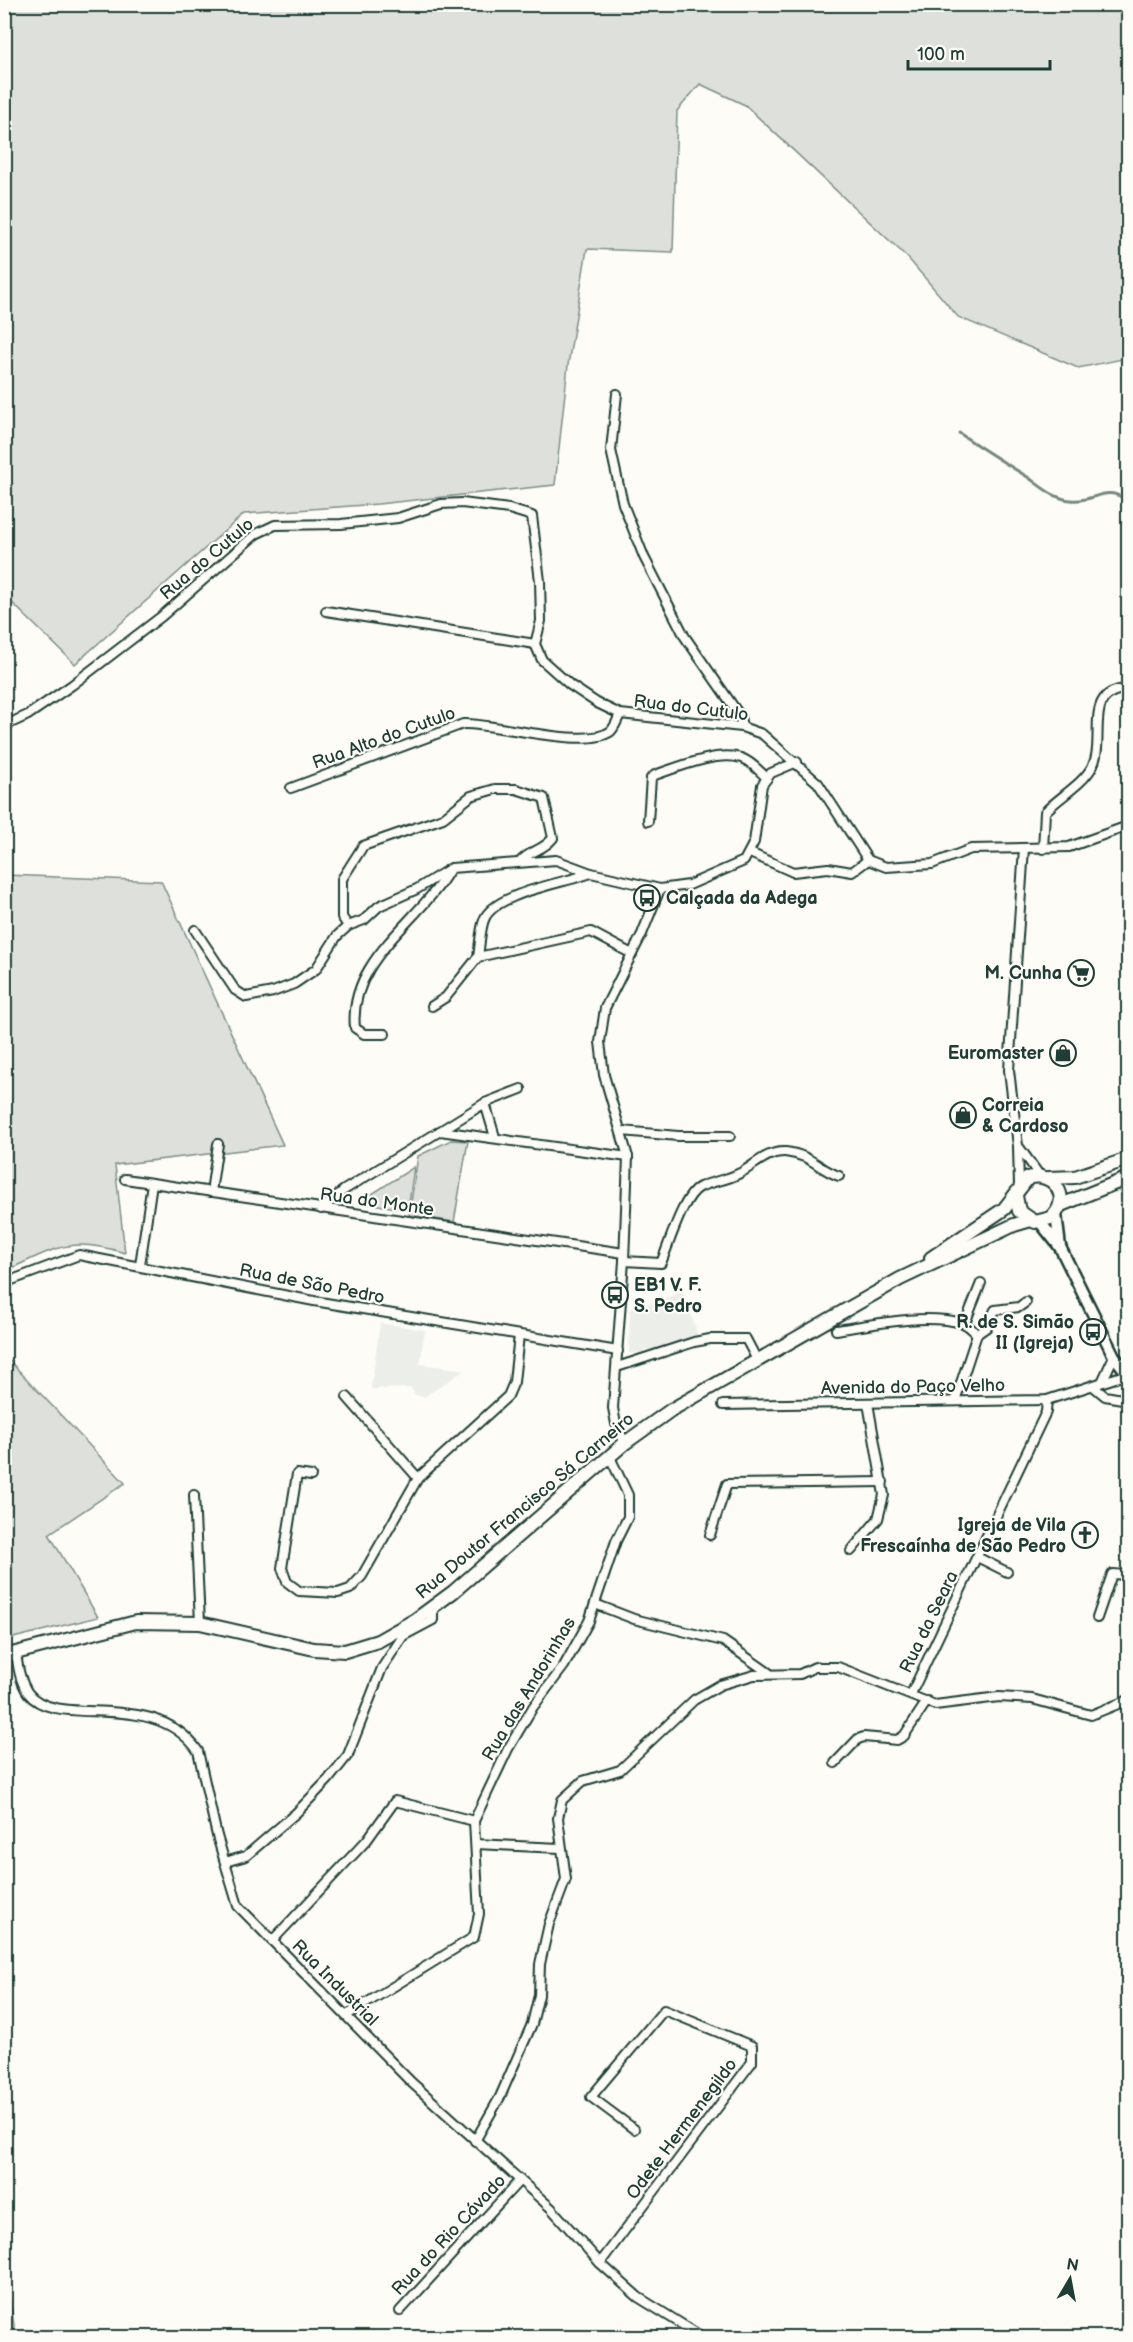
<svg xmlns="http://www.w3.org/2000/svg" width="1133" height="2342" font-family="'Balsamiq Sans',sans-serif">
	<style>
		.built { fill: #eceee9 }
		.green { fill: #dde0db; stroke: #7e8e88; stroke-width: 1.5 }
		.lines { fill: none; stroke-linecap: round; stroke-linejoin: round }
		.stream { stroke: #75877f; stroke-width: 3 }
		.minor-casing { stroke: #1f3d34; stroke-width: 12 }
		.secondary-casing { stroke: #1f3d34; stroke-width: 15 }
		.primary-casing { stroke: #1f3d34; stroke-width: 16 }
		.minor { stroke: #fdfcf7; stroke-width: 8 }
		.secondary { stroke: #fdfcf7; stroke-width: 10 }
		.primary { stroke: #fdfcf7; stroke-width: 12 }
		.labels { text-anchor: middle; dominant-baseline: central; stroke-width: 4.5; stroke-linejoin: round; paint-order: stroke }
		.street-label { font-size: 18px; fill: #1f3d34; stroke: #fdfcf7 }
		.poi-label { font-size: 18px; font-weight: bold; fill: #1f3d34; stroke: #fdfcf7; text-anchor: end }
	</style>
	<rect width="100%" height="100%" fill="#fdfcf7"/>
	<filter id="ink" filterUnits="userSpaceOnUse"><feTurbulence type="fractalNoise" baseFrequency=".0167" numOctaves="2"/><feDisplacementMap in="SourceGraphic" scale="12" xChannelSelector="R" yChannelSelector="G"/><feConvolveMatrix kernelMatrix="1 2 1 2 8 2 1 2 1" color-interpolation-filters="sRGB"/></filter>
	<g filter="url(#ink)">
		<g class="built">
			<polygon points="683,1292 698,1335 651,1350 644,1349 643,1352 629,1353 630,1310"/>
			<polygon points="380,1323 425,1330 420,1364 465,1370 424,1397 415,1395 411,1388 371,1389"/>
		</g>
		<g class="green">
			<polygon points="4,5 1128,5 1128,358 1078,368 958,317 907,257 745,105 700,84 677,111 673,252 587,249 568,365 555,485 378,504 244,514 75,664 5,596"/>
			<path d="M5,875L161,881L283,1145L115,1165L125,1253C68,1236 57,1248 5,1271Z"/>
			<polygon points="451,1140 468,1141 454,1222 409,1215 418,1156"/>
			<polygon points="414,1167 408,1210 360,1202 364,1199"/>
			<polygon points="4,1355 125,1483 49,1534 98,1617 5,1640"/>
			<polygon points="4,2270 5,2270 16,2337 5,2337"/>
		</g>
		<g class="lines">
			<path class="stream" d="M959,433C981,448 1003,462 1026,476C1040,485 1053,499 1071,500C1096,503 1104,483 1128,501"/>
			<defs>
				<g id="minor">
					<polyline points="617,394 611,450 623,504 644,557 685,637 740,716 742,727"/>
					<polyline points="326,611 535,644"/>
					<polyline points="4,726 28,715 72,685 162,616 256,534 275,525 341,524 398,518 441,504 462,503 509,509 532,516 540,581 541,621 535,644 542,660 570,685 597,703 620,714 742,727 762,734 818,783 868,860 886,867 932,864 971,849 1069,847 1128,826"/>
					<path d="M291,788L463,724C495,723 587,750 611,731C615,727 618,719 620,714"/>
					<path d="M648,821L651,778L655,775C678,767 717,751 741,758C751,761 759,771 767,778"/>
					<path d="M1043,849L1045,812C1059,797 1082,785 1092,767C1107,740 1081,690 1128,689"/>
					<polyline points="750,853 793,872 828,868 852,872 868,860"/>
					<path d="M348,926L342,917V879L363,846L443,818L471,796L495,789H516L544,798L553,838C542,852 531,849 520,862"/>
					<polyline points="195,930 235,990 246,997 273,992 294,984 316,969 337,936 348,926 364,920 379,906 417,889 451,868 556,860 591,873 660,889"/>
					<path d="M478,957C480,945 480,931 484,920C493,893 566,883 591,873"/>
					<polyline points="432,1006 446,997 478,957 591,932 632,954"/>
					<path d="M385,1034H364L355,1028C348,959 420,922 450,869"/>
					<polyline points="485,1103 521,1089"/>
					<polyline points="440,1131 485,1103 495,1137"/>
					<polyline points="622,1131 678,1136 730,1136"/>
					<polyline points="1019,1147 1040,1176"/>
					<polyline points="125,1179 624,1253"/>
					<polyline points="1019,1186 1018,1146 1009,1070 1024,848"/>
					<polyline points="211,1192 218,1144"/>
					<polyline points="321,1209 344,1190 440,1131 628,1157"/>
					<path d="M624,1261L661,1263C669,1245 683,1195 700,1187C713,1181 728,1180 740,1173C754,1166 767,1151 785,1152C812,1155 818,1169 839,1176"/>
					<polyline points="140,1265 152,1183"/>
					<polyline points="4,1283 79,1255 314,1301 618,1351"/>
					<polyline points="965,1323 981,1283"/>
					<path d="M836,1330C875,1324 924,1313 962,1323C968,1324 972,1330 977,1334"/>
					<polyline points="617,1367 694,1342 710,1339 746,1339 757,1360"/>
					<polyline points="1102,1382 1114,1356"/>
					<polyline points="1093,1386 1105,1396 1128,1400"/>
					<polyline points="347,1397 418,1478"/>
					<polyline points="955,1401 977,1334 987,1327 995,1310 1019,1307 1026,1302"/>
					<polyline points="723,1405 1047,1400 1128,1374"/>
					<polyline points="625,1443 616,1424 613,1408 624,1261 628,1157 604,1075 600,1042 605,1008 642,934 660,889 689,885 744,861 754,842 762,785 771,773 797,762"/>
					<polyline points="311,1476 297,1474 282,1568 287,1582 299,1591 338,1593 350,1589 362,1576 418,1478 508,1396 514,1382 519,1335"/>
					<polyline points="194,1495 200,1623"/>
					<polyline points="710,1535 727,1484 883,1482"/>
					<polyline points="851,1551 878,1519 884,1495 868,1403"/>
					<polyline points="977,1557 1007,1572"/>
					<polyline points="595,1604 634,1619 723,1641 769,1673"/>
					<polyline points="1097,1618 1112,1574 1128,1575"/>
					<path d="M16,1653C18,1668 20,1681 28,1693C57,1731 153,1686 198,1751L217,1836L238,1906L411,2082L551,2208L600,2263L638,2297L704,2338"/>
					<polyline points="911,1694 1046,1412 1047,1400"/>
					<polyline points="835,1763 858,1739 864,1737 897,1740 904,1736 927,1701"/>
					<polyline points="476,1844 560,1848"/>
					<polyline points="225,1862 246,1856 296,1813 328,1780 348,1755 382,1668 403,1636 433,1620 433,1607"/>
					<polyline points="272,1941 367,1840 395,1801 474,1821"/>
					<polyline points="347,2015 474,1937 479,1914 474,1821 508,1749 533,1707 564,1666 589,1621 616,1541 628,1517 628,1495 610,1457"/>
					<polyline points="475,2141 500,2097 532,2024 539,1995 540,1964 549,1924 566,1879 558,1818 562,1800 583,1781 620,1770 694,1700 720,1685 754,1675 800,1674 815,1667 838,1667 935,1705 999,1697 1032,1699 1091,1715 1128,1700"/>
					<polyline points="600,2263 752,2062 752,2046 664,2010 591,2097 634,2129"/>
					<polyline points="400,2311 520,2180"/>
				</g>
				<g id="secondary">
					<polyline points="1056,1214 1060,1247"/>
					<polyline points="1040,1222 1060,1247 1114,1356 1128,1374"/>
				</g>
				<g id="primary">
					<polyline points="1049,1178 1075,1177 1128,1159"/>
					<polyline points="1061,1205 1128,1178"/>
					<path d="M931,1258L1004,1209L1028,1178C1054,1170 1073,1199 1051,1218L1035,1222L1019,1211L1016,1196"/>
					<polyline points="4,1656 136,1622 200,1623 314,1649 345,1651 378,1641 415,1620 453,1592 625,1443 671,1410 900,1279 1014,1225 1031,1220"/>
				</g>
			</defs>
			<use href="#minor" class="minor-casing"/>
			<use href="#secondary" class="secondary-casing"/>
			<use href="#primary" class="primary-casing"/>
			<use href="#minor" class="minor"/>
			<use href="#secondary" class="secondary"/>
			<use href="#primary" class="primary"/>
		</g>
	</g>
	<defs>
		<symbol id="bus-ring" viewBox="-11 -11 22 22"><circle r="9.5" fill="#fdfcf7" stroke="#1f3d34" stroke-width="1.5"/><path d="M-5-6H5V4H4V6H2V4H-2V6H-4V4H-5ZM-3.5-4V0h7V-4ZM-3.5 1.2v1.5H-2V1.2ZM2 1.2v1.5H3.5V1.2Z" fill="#1f3d34"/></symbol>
		<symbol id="supermarket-ring" viewBox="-11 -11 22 22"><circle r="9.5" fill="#fdfcf7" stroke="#1f3d34" stroke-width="1.5"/><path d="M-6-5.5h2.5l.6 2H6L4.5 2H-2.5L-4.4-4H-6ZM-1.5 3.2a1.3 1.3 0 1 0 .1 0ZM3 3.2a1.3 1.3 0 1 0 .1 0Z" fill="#1f3d34"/></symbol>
		<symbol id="shop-ring" viewBox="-11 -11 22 22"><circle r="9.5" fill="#fdfcf7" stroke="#1f3d34" stroke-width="1.5"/><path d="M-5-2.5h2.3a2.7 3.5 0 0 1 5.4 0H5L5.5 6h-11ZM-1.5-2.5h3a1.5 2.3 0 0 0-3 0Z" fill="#1f3d34"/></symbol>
		<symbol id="church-ring" viewBox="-11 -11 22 22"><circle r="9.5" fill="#fdfcf7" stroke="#1f3d34" stroke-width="1.5"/><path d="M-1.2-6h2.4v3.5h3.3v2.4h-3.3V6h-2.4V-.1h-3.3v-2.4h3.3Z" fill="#1f3d34"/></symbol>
	</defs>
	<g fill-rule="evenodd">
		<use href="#bus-ring" x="632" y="883" width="30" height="30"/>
		<use href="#supermarket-ring" x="1066" y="958" width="30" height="30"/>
		<use href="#shop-ring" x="1048" y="1038" width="30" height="30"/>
		<use href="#shop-ring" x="948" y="1100" width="30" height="30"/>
		<use href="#bus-ring" x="600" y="1280" width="30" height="30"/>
		<use href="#bus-ring" x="1078" y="1317" width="30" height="30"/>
		<use href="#church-ring" x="1070" y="1520" width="30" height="30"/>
	</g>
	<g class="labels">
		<g class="street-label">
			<text transform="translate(207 559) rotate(-40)">Rua do Cutulo</text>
			<text transform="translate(691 708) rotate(7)">Rua do Cutulo</text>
			<text transform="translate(384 738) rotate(-20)">Rua Alto do Cutulo</text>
			<text transform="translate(377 1202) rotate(8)">Rua do Monte</text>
			<text transform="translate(312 1284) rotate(11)">Rua de São Pedro</text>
			<text transform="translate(913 1387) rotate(-1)">Avenida do Paço Velho</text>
			<text transform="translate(525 1506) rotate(-40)">Rua Doutor Francisco Sá Carneiro</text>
			<text transform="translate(929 1622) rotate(-64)">Rua da Seara</text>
			<text transform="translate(529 1689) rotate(-59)">Rua das Andorinhas</text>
			<text transform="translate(335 1983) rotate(45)">Rua Industrial</text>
			<text transform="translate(682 2129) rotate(-53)">Odete Hermenegildo</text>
			<text transform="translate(449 2235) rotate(-47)">Rua do Rio Cávado</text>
		</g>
		<g class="poi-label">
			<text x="666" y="898" text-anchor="start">Calçada da Adega</text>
			<text x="1062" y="973">M. Cunha</text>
			<text x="1044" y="1053">Euromaster</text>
			<text x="982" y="1105" text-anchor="start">Correia<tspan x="982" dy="21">&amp; Cardoso</tspan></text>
			<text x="634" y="1285" text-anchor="start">EB1 V. F.<tspan x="634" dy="21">S. Pedro</tspan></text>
			<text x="1074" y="1322">R. de S. Simão<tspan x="1074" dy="21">II (Igreja)</tspan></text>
			<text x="1066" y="1525">Igreja de Vila<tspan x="1066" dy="21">Frescaínha de São Pedro</tspan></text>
		</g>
	</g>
	<rect width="1133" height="2342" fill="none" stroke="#fdfcf7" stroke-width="24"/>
	<rect x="12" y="12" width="1109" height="2318" fill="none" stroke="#1f3d34" stroke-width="2" filter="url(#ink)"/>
	<g transform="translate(1070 2279) rotate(10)" stroke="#fdfcf7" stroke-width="4.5" paint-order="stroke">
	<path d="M0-4.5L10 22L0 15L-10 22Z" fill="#1f3d34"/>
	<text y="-9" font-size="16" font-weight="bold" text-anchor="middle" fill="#1f3d34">N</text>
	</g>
	<path d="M908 60v9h142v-9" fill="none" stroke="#1f3d34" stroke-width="3"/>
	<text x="917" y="60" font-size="18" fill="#1f3d34" stroke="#fdfcf7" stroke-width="4.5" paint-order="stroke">100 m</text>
</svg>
